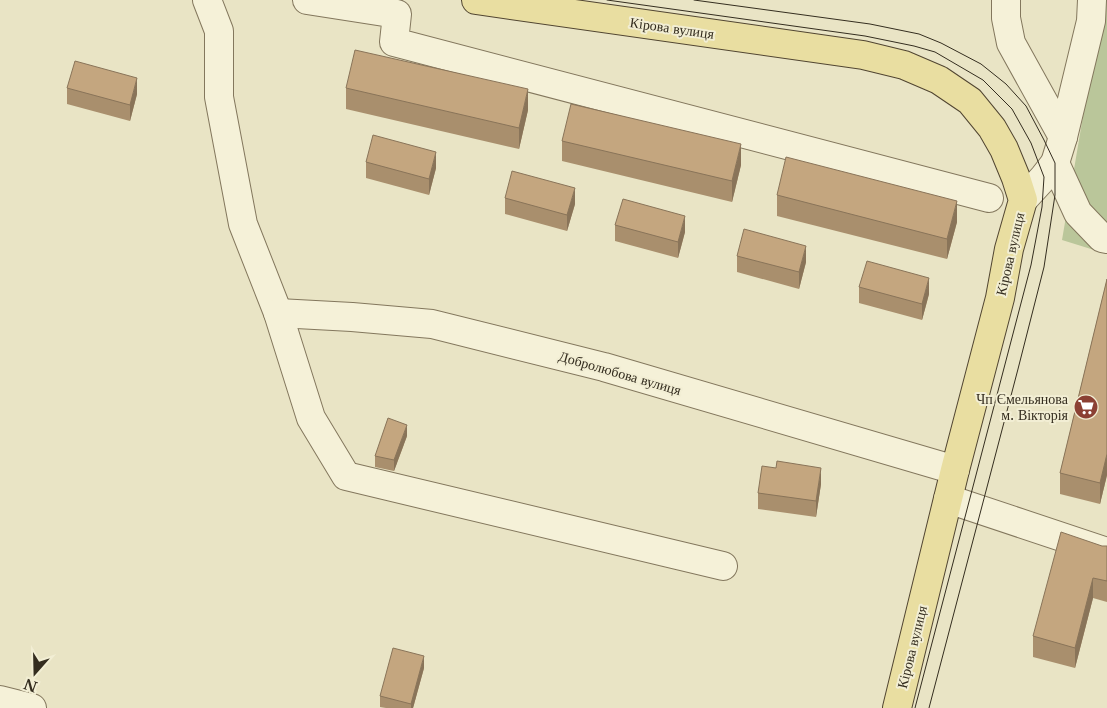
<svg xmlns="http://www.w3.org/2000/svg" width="1107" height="708" font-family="'Libre Baskerville',serif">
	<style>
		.green { fill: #bac69a }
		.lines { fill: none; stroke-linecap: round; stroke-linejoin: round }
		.minor-casing { stroke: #83775d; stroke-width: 30 }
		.major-casing { stroke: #514531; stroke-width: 30 }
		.minor { stroke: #f5f1d8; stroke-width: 28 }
		.major { stroke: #e9dea1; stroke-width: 28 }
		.tram { stroke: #342d1f; stroke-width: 1 }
		.wall { fill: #a98f6d }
		.shaded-wall { fill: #897459 }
		.building { fill: #c4a67f; stroke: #897459 }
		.labels { text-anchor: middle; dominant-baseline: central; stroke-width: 4; stroke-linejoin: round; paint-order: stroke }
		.street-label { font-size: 14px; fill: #342d1f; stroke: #f2eed4 }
		.poi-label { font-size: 14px; fill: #342d1f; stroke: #f2eed4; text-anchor: end }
	</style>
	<rect width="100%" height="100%" fill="#e9e4c5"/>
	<polygon class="green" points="1100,0 1107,0 1107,254 1062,240 1099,22"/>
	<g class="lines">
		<defs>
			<g id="minor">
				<polyline points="207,0 219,31 219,97 243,224 278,313 311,418 346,476 723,566"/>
				<polyline points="307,0 397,14 394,42 989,198"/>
				<polyline points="1006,0 1006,18 1011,43 1063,137"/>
				<polyline points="1055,163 1078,213 1102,238 1107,239"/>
				<polyline points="1023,200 1044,177 1055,163 1063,137 1091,21 1092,0"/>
				<polyline points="278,313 352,317 432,324 604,367 955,470"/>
				<polyline points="948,499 1107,552"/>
				<polyline points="0,700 32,708"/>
			</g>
			<polyline id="major" points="476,0 863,55 904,65 939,80 970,101 992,128 1004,149 1016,178 1023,200 1009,249 1000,298 955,470 897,708"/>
		</defs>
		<use href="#minor" class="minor-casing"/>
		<use href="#major" class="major-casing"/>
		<use href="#minor" class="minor"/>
		<use href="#major" class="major"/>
		<g class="tram">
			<polyline points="607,0 865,36 914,46 935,52 983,80 1012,109 1031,143 1044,177 1042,207 1031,265 915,708"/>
			<polyline points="694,0 870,24 919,34 941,43 981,64 1006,84 1026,106 1044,140 1055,163 1055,195 1044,267 1018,369 929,708"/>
		</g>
	</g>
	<g class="wall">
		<polygon points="67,88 137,94 130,121 67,104"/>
		<polygon points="346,88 528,110 519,149 346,109"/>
		<polygon points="562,141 741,165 732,202 562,161"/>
		<polygon points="366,162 436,168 429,195 366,178"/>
		<polygon points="777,195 957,222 947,259 777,216"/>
		<polygon points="505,198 575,204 567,231 505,214"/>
		<polygon points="615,225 685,232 678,258 615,241"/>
		<polygon points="737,256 806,262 799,289 737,272"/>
		<polygon points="1107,279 1107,475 1100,504 1060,494 1060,473"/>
		<polygon points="859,287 929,294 922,320 859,303"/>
		<polygon points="407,436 394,471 375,467 375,456"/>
		<polygon points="821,484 816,517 758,509 758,493"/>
		<polygon points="1102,546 1107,546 1107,602 1093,598 1075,668 1033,657 1033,636"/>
		<polygon points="424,668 413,708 386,708 380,707 380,696"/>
	</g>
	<g class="shaded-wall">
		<polygon points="137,78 137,94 130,121 130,105"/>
		<polygon points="528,89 528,110 519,149 519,128"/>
		<polygon points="741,144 741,165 732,202 732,181"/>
		<polygon points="436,152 436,168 429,195 429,179"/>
		<polygon points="575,188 575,204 567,231 567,215"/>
		<polygon points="957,201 957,222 947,259 947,239"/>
		<polygon points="685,216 685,232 678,258 678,242"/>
		<polygon points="806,246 806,262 799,289 799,272"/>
		<polygon points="929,278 929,294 922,320 922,304"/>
		<polygon points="407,425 407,436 394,471 394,460"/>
		<polygon points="1107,454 1107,475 1100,504 1100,483"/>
		<polygon points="821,468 821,484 816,517 816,501"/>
		<polygon points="1093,578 1093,598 1075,668 1075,648"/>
		<polygon points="424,656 424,668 413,708 411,708 411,704"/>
	</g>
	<g class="building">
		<polygon points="355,50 528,89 519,128 346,88"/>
		<polygon points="75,61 137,78 130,105 67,88"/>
		<polygon points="571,104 741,144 732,181 562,141"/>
		<polygon points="373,135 436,152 429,179 366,162"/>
		<polygon points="786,157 957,201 947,239 777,195"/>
		<polygon points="512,171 575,188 567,215 505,198"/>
		<polygon points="623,199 685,216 678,242 615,225"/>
		<polygon points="744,229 806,246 799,272 737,256"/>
		<polygon points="867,261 929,278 922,304 859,287"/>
		<polygon points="1107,279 1107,454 1100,483 1060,473"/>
		<polygon points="388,418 407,425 394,460 375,456"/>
		<polygon points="777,461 821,468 816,501 758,493 762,466 776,468"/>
		<polygon points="1061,532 1102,546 1107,546 1107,581 1093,578 1075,648 1033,636"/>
		<polygon points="393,648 424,656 411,704 380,696"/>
	</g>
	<defs>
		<symbol id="supermarket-disc" viewBox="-11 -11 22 22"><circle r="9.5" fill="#8b4033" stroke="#f2eed4"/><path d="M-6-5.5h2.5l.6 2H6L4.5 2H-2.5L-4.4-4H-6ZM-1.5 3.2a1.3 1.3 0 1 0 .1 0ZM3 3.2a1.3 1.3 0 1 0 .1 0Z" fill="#fff"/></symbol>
	</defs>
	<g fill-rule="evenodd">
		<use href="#supermarket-disc" x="1072" y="393" width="28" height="28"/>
	</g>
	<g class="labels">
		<g class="street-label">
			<text transform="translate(672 28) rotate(8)">Кірова вулиця</text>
			<text transform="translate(1010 254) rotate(-77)">Кірова вулиця</text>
			<text transform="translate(620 373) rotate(16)">Добролюбова вулиця</text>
			<text transform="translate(912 647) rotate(-76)">Кірова вулиця</text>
		</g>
		<g class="poi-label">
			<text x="1068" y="399">Чп Ємельянова<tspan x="1068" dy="16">м. Вікторія</tspan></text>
		</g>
	</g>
	<g transform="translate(35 673) rotate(200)" stroke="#f2eed4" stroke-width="4" paint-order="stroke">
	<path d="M0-4L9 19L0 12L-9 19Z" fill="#342d1f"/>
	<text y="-8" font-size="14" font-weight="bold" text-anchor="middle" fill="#342d1f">N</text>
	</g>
</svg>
